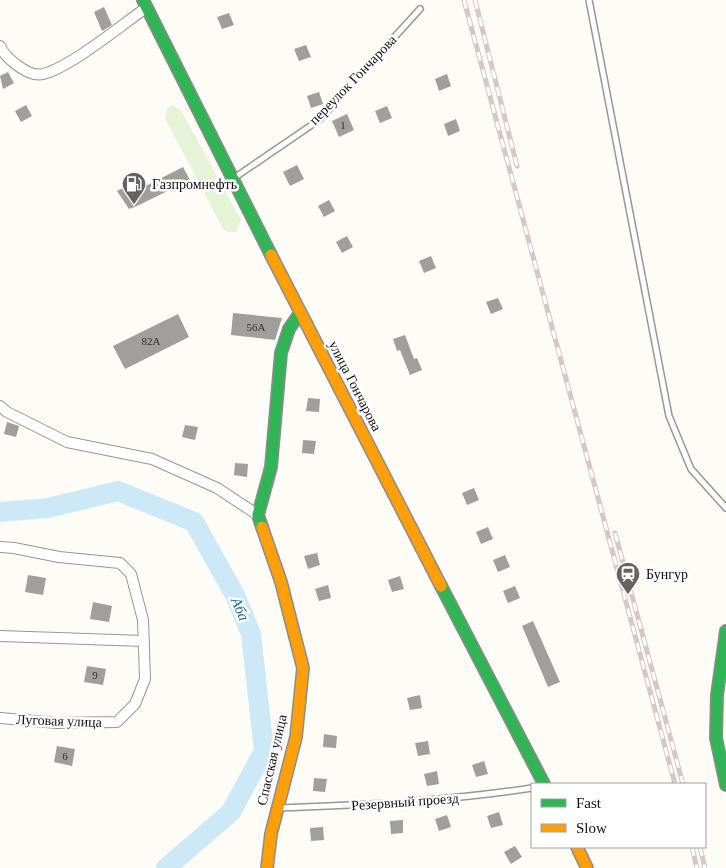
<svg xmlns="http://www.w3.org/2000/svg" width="726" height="868" font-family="Georgia,serif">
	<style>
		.green { fill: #e7f3d7 }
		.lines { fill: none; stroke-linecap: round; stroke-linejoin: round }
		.river { stroke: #cde8f7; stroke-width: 20 }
		.building { fill: #a19f9c }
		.lane-casing { stroke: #979795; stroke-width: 8 }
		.street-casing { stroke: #979795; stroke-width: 12 }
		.fast-casing { stroke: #8e8d8b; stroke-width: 14 }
		.slow-casing { stroke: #8e8d8b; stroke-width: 14 }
		.lane { stroke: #fffffe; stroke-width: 5 }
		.street { stroke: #fffffe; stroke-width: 10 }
		.fast { stroke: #30b455; stroke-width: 11 }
		.slow { stroke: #ff9f0a; stroke-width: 11 }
		.rail-casing { stroke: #d9c6c7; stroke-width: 5 }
		.rail { stroke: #fff; stroke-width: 3; stroke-dasharray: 9; stroke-linecap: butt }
		.labels { text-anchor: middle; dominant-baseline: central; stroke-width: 5; stroke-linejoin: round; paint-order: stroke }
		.number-label { font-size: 11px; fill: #353434 }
		.street-label { font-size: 14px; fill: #111; stroke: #fff }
		.poi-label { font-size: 14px; fill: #111; stroke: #fff; text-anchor: start }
		.water-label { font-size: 15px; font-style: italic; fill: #1768a6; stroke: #fff }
	</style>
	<rect width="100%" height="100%" fill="#fdfcf7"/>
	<polygon class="green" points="172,105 181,110 241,220 236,232 227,232 223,229 165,118 167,109"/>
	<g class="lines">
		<polyline class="river" points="0,512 48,508 118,491 194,522 235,595 251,634 264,751 231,812 166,868"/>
	</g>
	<g class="building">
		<polygon points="104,7 112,25 102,31 94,12"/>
		<polygon points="229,13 234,25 222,29 217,17"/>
		<polygon points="306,45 311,57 299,61 294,49"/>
		<polygon points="8,72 14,83 3,89 0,76"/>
		<polygon points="447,74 451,86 439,91 435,79"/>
		<polygon points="319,92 323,104 311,108 307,96"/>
		<polygon points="26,105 32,116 21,122 15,111"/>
		<polygon points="387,106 392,118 380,123 375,111"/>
		<polygon points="347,114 354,130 339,137 332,121"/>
		<polygon points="456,119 460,131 448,136 444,124"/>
		<polygon points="297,165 304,179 290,186 283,172"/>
		<polygon points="183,167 190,180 137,206 129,209 117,191 130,184 134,192"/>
		<polygon points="329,200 335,211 324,217 318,206"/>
		<polygon points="347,236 353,247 342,253 336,242"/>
		<polygon points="431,256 436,268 424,273 419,261"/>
		<polygon points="498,298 503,309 491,314 486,302"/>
		<polygon points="233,313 282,318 275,340 231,335"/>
		<polygon points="178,314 189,337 125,369 113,346"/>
		<polygon points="405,335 414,359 417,358 422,370 410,375 400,350 397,351 393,339"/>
		<polygon points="308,398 320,399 319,412 306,411"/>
		<polygon points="7,422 19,426 16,437 4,434"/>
		<polygon points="185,425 198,427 195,440 182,437"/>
		<polygon points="303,440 316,441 314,454 302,453"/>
		<polygon points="235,463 248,464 247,477 234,475"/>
		<polygon points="474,488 479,500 467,505 462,493"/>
		<polygon points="488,527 493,539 481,544 476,532"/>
		<polygon points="317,553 320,565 308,569 304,556"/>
		<polygon points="505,555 510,567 498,572 493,560"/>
		<polygon points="28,575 46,578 43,595 25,592"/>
		<polygon points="400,576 404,589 392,592 388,580"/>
		<polygon points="328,585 331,598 319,601 315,589"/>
		<polygon points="515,586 520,598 508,603 503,591"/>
		<polygon points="93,602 112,606 109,622 90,619"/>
		<polygon points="533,621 560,682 548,687 522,626"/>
		<polygon points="87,666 106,669 103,685 84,682"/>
		<polygon points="420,695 422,708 410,710 407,698"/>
		<polygon points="324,734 337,736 336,748 323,747"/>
		<polygon points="428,741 430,754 418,756 415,743"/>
		<polygon points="57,746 75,749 72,766 54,762"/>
		<polygon points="484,761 488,774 476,777 472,765"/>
		<polygon points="437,771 439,784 427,786 424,774"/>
		<polygon points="314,778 327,779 325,792 313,791"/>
		<polygon points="499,812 503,825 491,828 487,816"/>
		<polygon points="447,815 451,827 439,831 435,819"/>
		<polygon points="403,820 403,833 391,834 390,821"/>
		<polygon points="323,827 324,840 311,841 310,828"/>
		<polygon points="515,846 522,857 511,864 504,852"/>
	</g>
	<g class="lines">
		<defs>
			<g id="lane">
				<polyline points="589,0 669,416 691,469 726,508"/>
				<polyline points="234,178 319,120 420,9"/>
				<path d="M279,808C365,805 446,801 532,788"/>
			</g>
			<g id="street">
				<path d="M0,46C5,58 29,78 43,74C71,67 120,26 146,8"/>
				<polyline points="0,406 7,412 67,442 152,459 217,488 258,515"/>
				<polyline points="0,547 14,548 59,557 120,563 131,574 143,620 145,679 135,704 117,722 57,723 0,718"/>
				<polyline points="0,636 144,641"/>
			</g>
			<g id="fast">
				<polyline points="143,0 271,255"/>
				<polyline points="262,527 258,515 271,467 281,353 289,329 300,313"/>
				<polyline points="441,586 544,784"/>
				<polyline points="726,631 717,695 716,738 726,785"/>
			</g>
			<g id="slow">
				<polyline points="271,255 441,586"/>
				<polyline points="262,527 281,582 303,668 296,737 271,834 267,868"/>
				<polyline points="577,847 587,868"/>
			</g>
		</defs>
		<use href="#lane" class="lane-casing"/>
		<use href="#street" class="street-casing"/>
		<use href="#fast" class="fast-casing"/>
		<use href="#slow" class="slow-casing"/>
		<use href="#lane" class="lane"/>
		<use href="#street" class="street"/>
		<use href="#fast" class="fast"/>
		<use href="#slow" class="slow"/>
		<defs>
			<g id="rail">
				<polyline points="464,0 675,784"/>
				<polyline points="475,0 517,166"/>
				<polyline points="615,533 683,784"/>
				<polyline points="692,847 697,868"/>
				<polyline points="700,847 705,868"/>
			</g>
		</defs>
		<use href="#rail" class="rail-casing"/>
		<use href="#rail" class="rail"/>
	</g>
	<defs>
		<symbol id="fuel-pin" viewBox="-11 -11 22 30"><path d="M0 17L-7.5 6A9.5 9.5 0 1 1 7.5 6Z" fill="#646362" stroke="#fff"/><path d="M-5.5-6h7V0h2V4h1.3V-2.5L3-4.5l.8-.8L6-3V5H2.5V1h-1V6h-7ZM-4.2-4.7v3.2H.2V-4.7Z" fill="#fff"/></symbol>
		<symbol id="station-pin" viewBox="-11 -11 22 30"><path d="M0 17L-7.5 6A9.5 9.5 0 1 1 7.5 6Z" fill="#646362" stroke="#fff"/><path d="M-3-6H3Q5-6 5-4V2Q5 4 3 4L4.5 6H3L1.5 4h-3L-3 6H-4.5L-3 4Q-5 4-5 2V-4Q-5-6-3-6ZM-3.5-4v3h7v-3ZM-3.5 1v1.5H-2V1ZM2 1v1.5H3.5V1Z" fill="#fff"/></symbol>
	</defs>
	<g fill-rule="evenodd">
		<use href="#fuel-pin" x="120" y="170" width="28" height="38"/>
		<use href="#station-pin" x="614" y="560" width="28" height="38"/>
	</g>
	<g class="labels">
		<g class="number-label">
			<text x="343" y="125">1</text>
			<text x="256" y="327">56А</text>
			<text x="151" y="341">82А</text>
			<text x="95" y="675">9</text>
			<text x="65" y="756">6</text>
		</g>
		<g class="street-label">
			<text transform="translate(353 80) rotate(-46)">переулок Гончарова</text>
			<text transform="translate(355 386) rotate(63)">улица Гончарова</text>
			<text transform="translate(59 721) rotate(2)">Луговая улица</text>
			<text transform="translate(272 760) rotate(-77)">Спасская улица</text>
			<text transform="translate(405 802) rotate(-4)">Резервный проезд</text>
		</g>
		<g class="poi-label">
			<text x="152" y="184">Газпромнефть</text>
			<text x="646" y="574">Бунгур</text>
		</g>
		<g class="water-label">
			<text transform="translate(240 609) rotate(67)">Аба</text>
		</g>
	</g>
	<rect x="531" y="783" width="175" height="65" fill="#ffffff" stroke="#a0a0a0"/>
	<rect x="541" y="799" width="25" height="8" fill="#30b455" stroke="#a0a0a0"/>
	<text x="576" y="808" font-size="15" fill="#111111">Fast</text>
	<rect x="541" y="824" width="25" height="8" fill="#ff9f0a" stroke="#a0a0a0"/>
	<text x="576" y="833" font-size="15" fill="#111111">Slow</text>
</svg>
